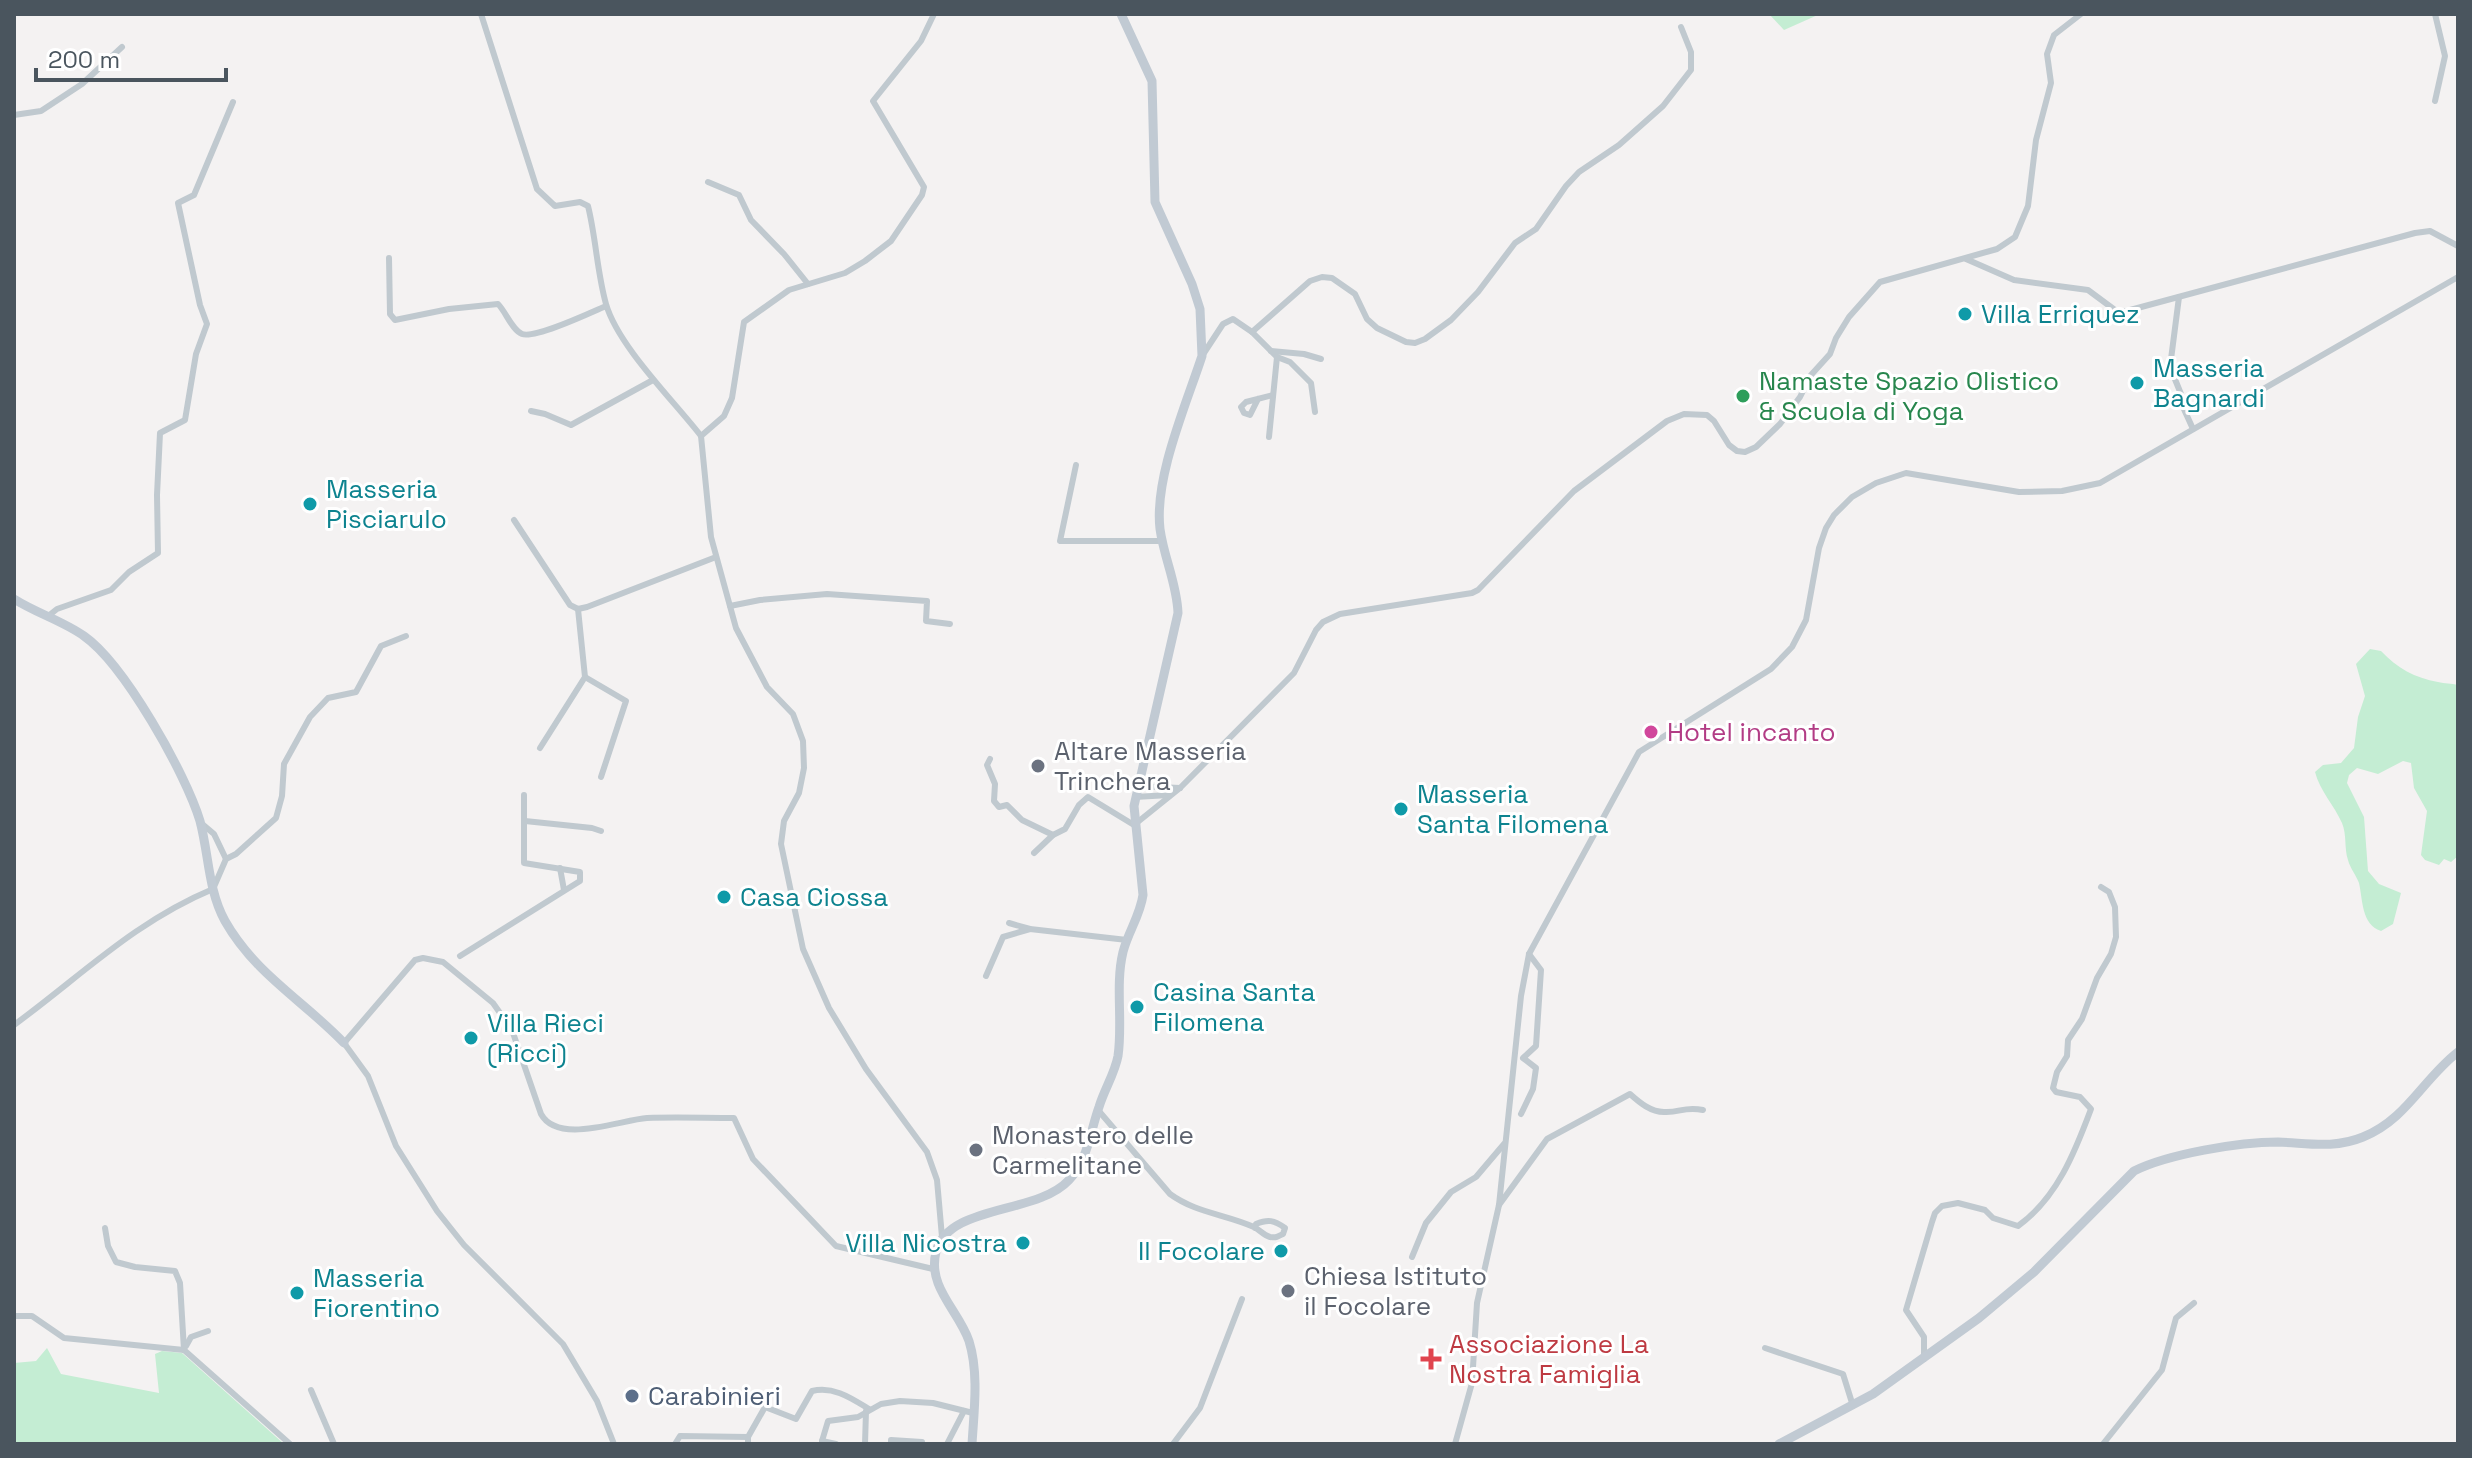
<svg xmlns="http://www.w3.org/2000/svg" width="2472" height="1458" font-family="'Space Grotesk',sans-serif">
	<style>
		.green { fill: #c4edd3 }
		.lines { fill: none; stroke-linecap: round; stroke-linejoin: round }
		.minor { stroke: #c0c9cf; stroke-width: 6 }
		.secondary { stroke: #c1cad3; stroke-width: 9 }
		.culture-dot { fill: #0f9aa8; stroke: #fff; stroke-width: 3 }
		.leisure-dot { fill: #2e9e5b; stroke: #fff; stroke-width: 3 }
		.hotel-dot { fill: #d1479c; stroke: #fff; stroke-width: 3 }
		.worship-dot { fill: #6b7280; stroke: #fff; stroke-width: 3 }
		.health-dot { fill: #e0444e; stroke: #fff; stroke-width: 3 }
		.service-dot { fill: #5c6f8a; stroke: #fff; stroke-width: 3 }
		.labels { text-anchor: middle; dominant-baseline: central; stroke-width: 6; stroke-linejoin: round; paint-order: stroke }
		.culture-label { font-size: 26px; fill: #0d838f; stroke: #fff; text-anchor: start }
		.leisure-label { font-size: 26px; fill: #27864d; stroke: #fff; text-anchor: start }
		.hotel-label { font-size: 26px; fill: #b23c85; stroke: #fff; text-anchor: start }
		.worship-label { font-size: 26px; fill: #5b616d; stroke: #fff; text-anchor: start }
		.health-label { font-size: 26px; fill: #be3a42; stroke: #fff; text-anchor: start }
		.service-label { font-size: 26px; fill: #4e5e75; stroke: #fff; text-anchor: start }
	</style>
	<rect width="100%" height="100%" fill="#f4f2f2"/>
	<g class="green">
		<polygon points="1769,14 1820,14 1784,30"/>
		<path d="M2370,649L2381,651C2397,668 2415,678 2438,682C2445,684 2451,683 2458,685V856L2451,862L2444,859L2439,865L2425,860L2421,855L2427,811L2414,788L2411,763L2403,761L2378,774L2357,768L2349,775L2347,783L2364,817L2368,871L2379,884L2401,893L2393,924L2381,931C2361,924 2363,900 2359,883C2356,875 2350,868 2348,860C2344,848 2347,835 2342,823C2334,805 2320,791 2315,772L2323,765L2341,763L2354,748L2358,717L2365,696L2356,664Z"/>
		<polygon points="47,1348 61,1374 159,1393 155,1354 162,1351 182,1353 284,1444 14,1444 14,1363 36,1361"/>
	</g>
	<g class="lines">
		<g class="minor">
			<path d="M481,14L537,189L555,206L580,202L588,206C596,238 597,272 606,304C618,346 674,401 701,436"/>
			<polyline points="934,14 921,41 873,101 924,187 922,195 891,241 865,261 845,273 789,290 744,322 732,398 724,416 701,436 711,537 736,628 767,687 793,714 803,741 804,768 799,793 784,821 781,844 803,949 829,1008 866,1069 927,1152 937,1180 942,1237"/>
			<polyline points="2435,101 2445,56 2435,14"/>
			<polyline points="14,115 41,111 82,84 122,47"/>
			<polyline points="708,182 739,195 751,220 784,254 808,284"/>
			<path d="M389,258L390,314L395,320L449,309L498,304C506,312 512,330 522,334C535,339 592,312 606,306"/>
			<polyline points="1966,259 2014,280 2088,290 2119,313 2415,233 2430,231 2458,246"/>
			<polyline points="2179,297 2170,367 2181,394 2183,407 2193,429"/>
			<polyline points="1252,332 1277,357 1290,362 1311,383 1315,412"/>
			<polyline points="1271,351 1304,354 1321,359"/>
			<polyline points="1202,356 1223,324 1233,319 1252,332 1310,281 1322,277 1332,278 1355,294 1367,319 1377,328 1406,342 1415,343 1425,339 1451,320 1478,292 1515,243 1536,229 1566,186 1579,172 1619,145 1663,106 1691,70 1691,52 1681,27"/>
			<polyline points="1258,399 1250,415 1244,413 1241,407 1246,402 1273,395"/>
			<polyline points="531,411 545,414 571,425 653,380"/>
			<polyline points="1269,437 1277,357"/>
			<polyline points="1076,465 1060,541 1162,541"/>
			<polyline points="514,520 570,605 578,609 587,607 716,557"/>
			<polyline points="730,606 760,600 827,594 927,601 926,621 950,624"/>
			<polyline points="47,617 57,609 111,590 129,572 158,553 157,495 160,433 185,420 196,354 207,324 200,305 178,203 194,195 233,102"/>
			<polyline points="585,677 626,701 601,777"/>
			<polyline points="540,748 585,677 578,609"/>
			<polyline points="990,759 987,765 995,784 994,801 999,807 1007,805 1022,820 1053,835"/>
			<polyline points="1137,786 1180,788"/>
			<polyline points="1135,797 1169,795"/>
			<polyline points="525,821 592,828 601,831"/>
			<polyline points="201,823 214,834 226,859"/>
			<polyline points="1034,853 1053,835 1065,829 1079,805 1088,797 1134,825 1180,788 1294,673 1316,630 1323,622 1340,614 1472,593 1478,590 1574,491 1667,421 1684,414 1707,415 1714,421 1729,445 1737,451 1745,452 1756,447 1780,424 1800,397 1811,375 1830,354 1836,338 1849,317 1880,282 1997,249 2015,237 2028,206 2036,140 2051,83 2047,54 2054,35 2081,14"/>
			<polyline points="560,868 564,890"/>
			<polyline points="1009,923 1030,929 1127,940"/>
			<polyline points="460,956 580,881 580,872 524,863 524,795"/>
			<polyline points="986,976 1003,937 1030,929"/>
			<path d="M14,1025C81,976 134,922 213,889L226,859L236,854L276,818L282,796L284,764L310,717L328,698L356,692L381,646L406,636"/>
			<path d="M1098,1110L1170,1194C1196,1213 1225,1214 1254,1227C1260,1230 1263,1235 1270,1237C1277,1238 1276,1237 1283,1234L1285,1228C1274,1220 1268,1219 1256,1224L1255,1228"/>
			<polyline points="1521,1114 1533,1089 1536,1068 1523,1058 1536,1046 1541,970 1529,954"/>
			<path d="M1499,1205L1547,1139L1630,1094C1640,1103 1651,1112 1664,1112C1680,1113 1684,1106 1703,1110"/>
			<polyline points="105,1228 108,1246 116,1262 135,1267 175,1271 180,1283 184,1350"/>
			<polyline points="1412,1257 1426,1223 1451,1192 1476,1177 1504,1144"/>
			<polyline points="14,1316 32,1316 64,1338 184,1350 290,1444"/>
			<polyline points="186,1346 191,1337 208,1331"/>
			<polyline points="1765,1348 1843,1374 1853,1406"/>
			<path d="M1924,1359V1337L1906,1310L1932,1222L1935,1213L1942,1206L1958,1203L1985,1210L1993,1218L2018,1226C2057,1198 2075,1152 2091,1109L2080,1097L2056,1092L2053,1088L2057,1072L2067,1056L2068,1040L2082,1019L2097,978L2111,954L2116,937L2115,907L2109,892L2101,887"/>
			<polyline points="311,1390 334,1444"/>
			<polyline points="822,1441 828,1421 858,1417 881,1404 900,1401 933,1403 973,1413"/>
			<polyline points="822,1441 836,1444"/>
			<path d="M614,1444L597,1401L563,1344L464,1245L437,1211L396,1146L368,1076L344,1043L415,960L423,958L443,962L493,1003L512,1030L541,1114C558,1145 620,1120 647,1118C675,1117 705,1118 734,1118L753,1159L836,1246L933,1269"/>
			<polyline points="675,1444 680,1436 748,1437"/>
			<path d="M748,1444V1437L765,1407L796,1419L812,1391C834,1386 851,1398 869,1409"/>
			<polyline points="865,1444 866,1411"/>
			<polyline points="891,1444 891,1440 922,1442"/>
			<polyline points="947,1444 964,1411"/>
			<polyline points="1173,1444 1200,1408 1242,1299"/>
			<polyline points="1455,1444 1472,1383 1477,1303 1499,1205 1521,996 1529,954 1639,752 1771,669 1792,647 1806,620 1819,548 1826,528 1834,515 1852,497 1876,483 1906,473 2019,492 2062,491 2100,483 2458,277"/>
			<polyline points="2103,1444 2162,1370 2176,1318 2194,1303"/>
		</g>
		<g class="secondary">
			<path d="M14,599C36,613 63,621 84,636C124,664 186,774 200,821C209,855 208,890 225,921C255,974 304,1001 344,1043"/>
			<path d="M972,1444C974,1411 979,1373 969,1341C959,1311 927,1287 936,1252C948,1204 1037,1215 1069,1180C1088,1160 1090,1132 1099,1107C1104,1090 1115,1073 1118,1056C1123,1022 1115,985 1123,952C1128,932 1140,916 1143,895L1134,806L1178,613C1177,584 1164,558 1160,529C1154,478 1186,405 1202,356L1200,309L1192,284L1155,202L1152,81L1121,14"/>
			<path d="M1779,1444L1873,1394L1979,1318L2034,1272L2134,1171C2168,1154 2239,1142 2278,1142C2308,1143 2334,1149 2363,1137C2406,1120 2423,1079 2458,1052"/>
		</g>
	</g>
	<g class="culture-dot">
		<circle cx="1965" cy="314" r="8"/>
		<circle cx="2137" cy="383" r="8"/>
		<circle cx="310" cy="504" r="8"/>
		<circle cx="1401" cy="809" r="8"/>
		<circle cx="724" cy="897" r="8"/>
		<circle cx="1137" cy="1007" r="8"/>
		<circle cx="471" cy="1038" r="8"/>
		<circle cx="1023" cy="1243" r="8"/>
		<circle cx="1281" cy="1251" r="8"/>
		<circle cx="297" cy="1293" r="8"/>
	</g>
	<circle class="leisure-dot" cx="1743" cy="396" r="8"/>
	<circle class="hotel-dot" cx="1651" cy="732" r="8"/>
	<g class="worship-dot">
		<circle cx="1038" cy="766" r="8"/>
		<circle cx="976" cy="1150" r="8"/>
		<circle cx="1288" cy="1291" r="8"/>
	</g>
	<path class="health-dot" d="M1427 1347h8v8h8v8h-8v8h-8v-8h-8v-8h8z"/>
	<circle class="service-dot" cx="632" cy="1396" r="8"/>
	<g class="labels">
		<g class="culture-label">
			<text x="1981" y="314">Villa Erriquez</text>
			<text x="2153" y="368">Masseria<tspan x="2153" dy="30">Bagnardi</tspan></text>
			<text x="326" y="489">Masseria<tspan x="326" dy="30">Pisciarulo</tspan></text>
			<text x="1417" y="794">Masseria<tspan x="1417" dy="30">Santa Filomena</tspan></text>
			<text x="740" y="897">Casa Ciossa</text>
			<text x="1153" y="992">Casina Santa<tspan x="1153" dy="30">Filomena</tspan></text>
			<text x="487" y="1023">Villa Rieci<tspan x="487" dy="30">(Ricci)</tspan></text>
			<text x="1007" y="1243" text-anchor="end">Villa Nicostra</text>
			<text x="1265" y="1251" text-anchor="end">Il Focolare</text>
			<text x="313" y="1278">Masseria<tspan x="313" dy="30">Fiorentino</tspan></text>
		</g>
		<g class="leisure-label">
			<text x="1759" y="381">Namaste Spazio Olistico<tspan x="1759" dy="30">&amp; Scuola di Yoga</tspan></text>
		</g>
		<g class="hotel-label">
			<text x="1667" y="732">Hotel incanto</text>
		</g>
		<g class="worship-label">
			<text x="1054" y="751">Altare Masseria<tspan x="1054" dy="30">Trinchera</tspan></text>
			<text x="992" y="1135">Monastero delle<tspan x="992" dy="30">Carmelitane</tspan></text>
			<text x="1304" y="1276">Chiesa Istituto<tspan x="1304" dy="30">il Focolare</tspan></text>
		</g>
		<g class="health-label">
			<text x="1449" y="1344">Associazione La<tspan x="1449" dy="30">Nostra Famiglia</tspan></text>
		</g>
		<g class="service-label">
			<text x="648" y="1396">Carabinieri</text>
		</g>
	</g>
	<rect width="2472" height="1458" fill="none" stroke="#4a555e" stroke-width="32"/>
	<path d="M36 68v12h190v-12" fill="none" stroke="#4a555e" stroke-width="4"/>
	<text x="48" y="68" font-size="24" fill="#4a555e" stroke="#ffffff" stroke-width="6" paint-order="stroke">200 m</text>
</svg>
